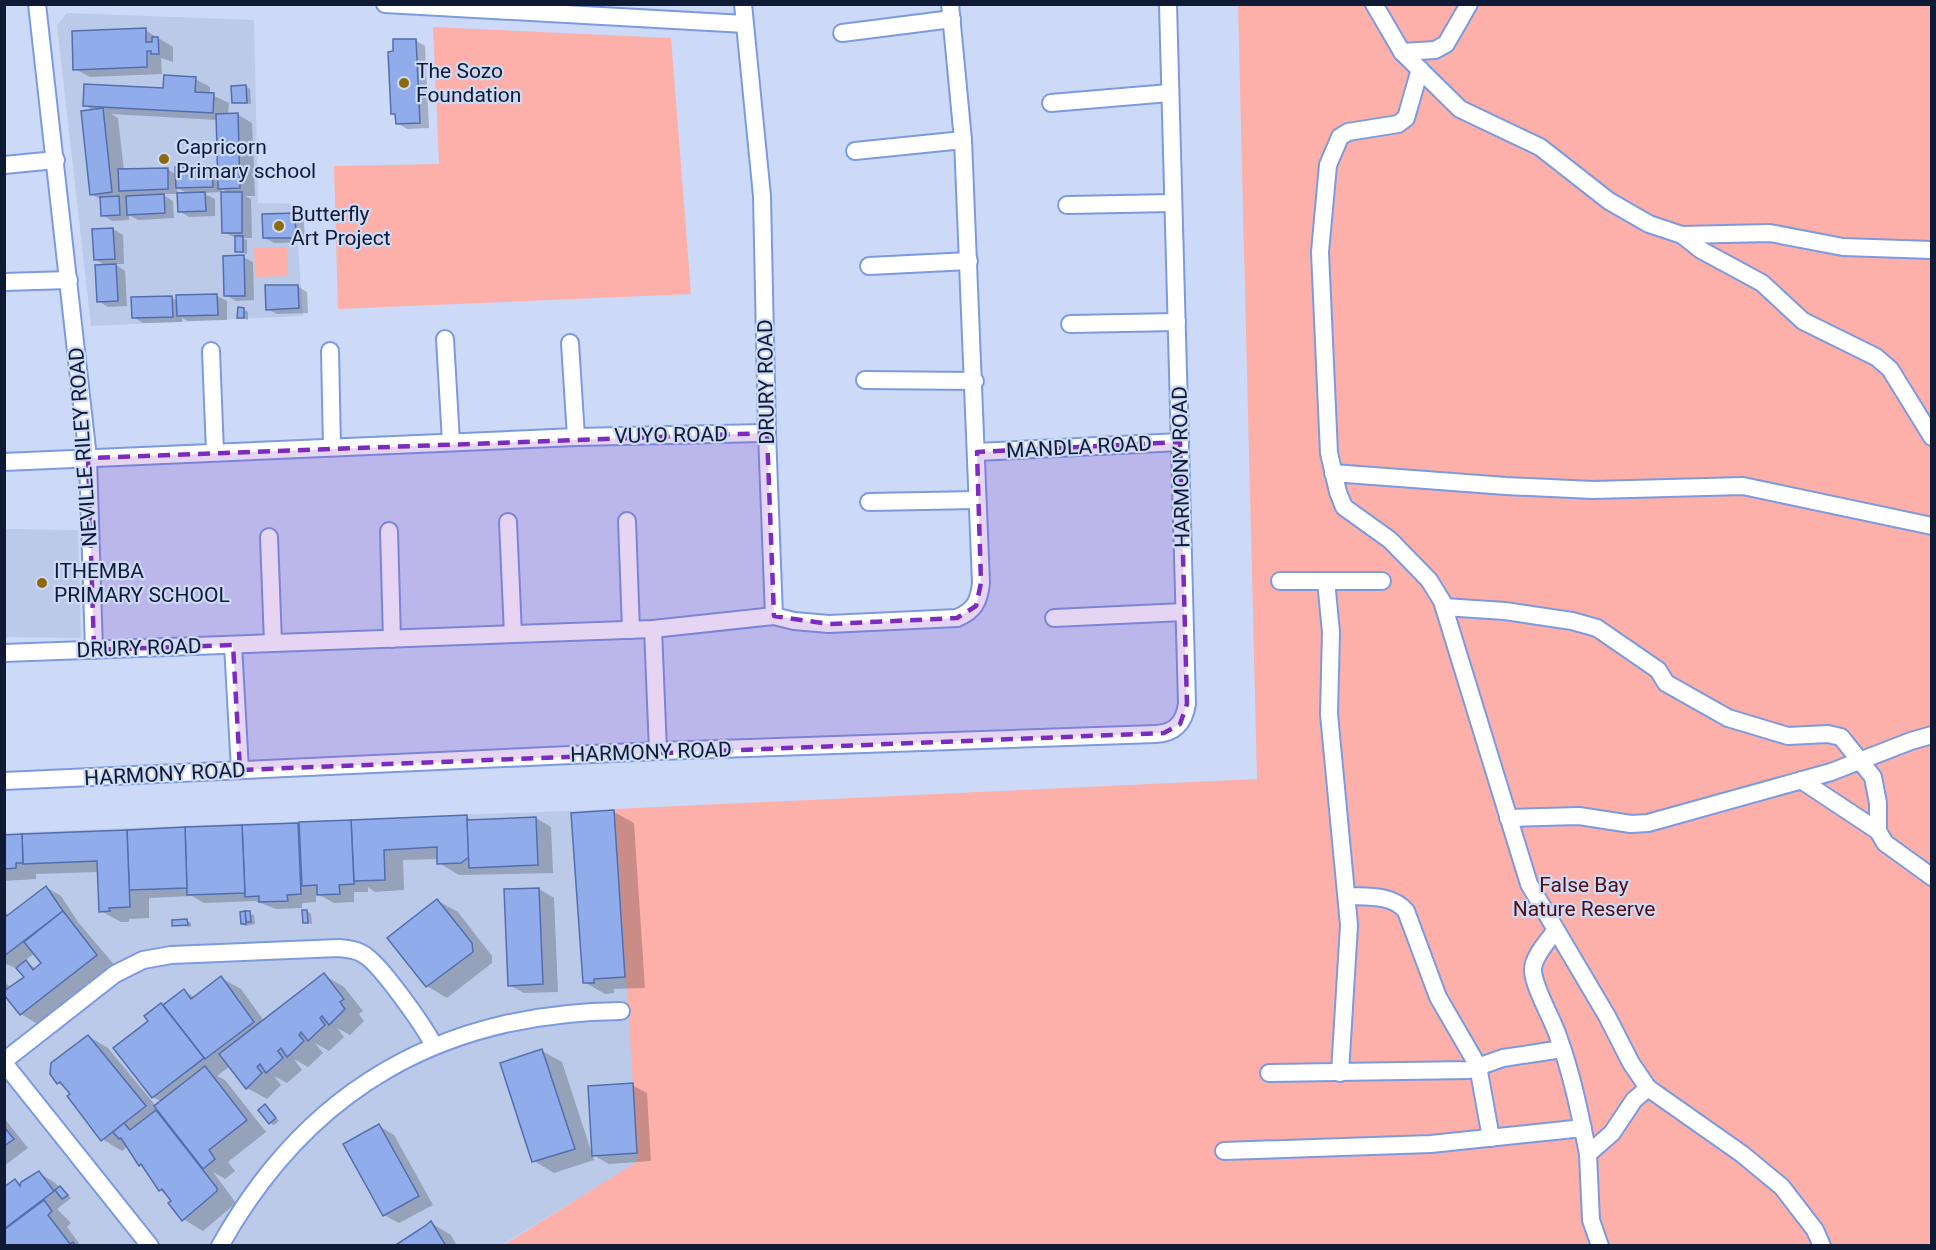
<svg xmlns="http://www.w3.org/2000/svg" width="1936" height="1250" font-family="Roboto,sans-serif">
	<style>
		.built { fill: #bccae9 }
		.green { fill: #fcb0a9 }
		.shadow { fill: #0003; fill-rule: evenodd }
		.building { fill: #90acea; stroke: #526eaf; stroke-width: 1.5 }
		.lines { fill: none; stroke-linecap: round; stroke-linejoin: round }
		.street-casing { stroke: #7c9adf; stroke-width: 20 }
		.street { stroke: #fff; stroke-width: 16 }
		.marked { fill: #7b2cbf; fill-opacity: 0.2; stroke: #7b2cbf; stroke-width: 4.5; stroke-dasharray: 12 8; stroke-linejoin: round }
		.poi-dot { fill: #8c6a0b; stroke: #ccdaf7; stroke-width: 2 }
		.labels { text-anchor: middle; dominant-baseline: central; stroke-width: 4.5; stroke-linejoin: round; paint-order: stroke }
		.poi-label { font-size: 21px; fill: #0f1a34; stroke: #ccdaf7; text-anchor: start }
		.street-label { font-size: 21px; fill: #0f1a34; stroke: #ccdaf7 }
		.park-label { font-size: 21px; fill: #530e0f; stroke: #ccdaf7 }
	</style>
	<rect width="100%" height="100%" fill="#ccdaf7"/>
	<g class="built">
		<polygon points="67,13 254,20 258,203 295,204 303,316 91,326 57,25"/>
		<polygon points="5,529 78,530 81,638 5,637"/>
		<polygon points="615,809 639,1161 502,1245 5,1245 4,833"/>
	</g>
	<g class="green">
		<polygon points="1238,5 1931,5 1931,1245 502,1246 638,1161 615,809 1257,779"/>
		<polygon points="433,27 671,38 691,294 338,309 334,166 439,164"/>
		<polygon points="287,247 288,276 255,277 254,248"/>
	</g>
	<g class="shadow">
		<polygon points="145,30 173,47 173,62 161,58 162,74 90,77 75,69"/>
		<polygon points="415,40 425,46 429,128 407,129 397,123 397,115 393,113"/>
		<path d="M195,79L210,87V94L229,103L228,115L237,114L252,123L255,196H245L251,199L252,238H242L247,240V254L236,251V238L223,232L230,194L222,189V192L203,193L215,199V216L189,217L179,211L189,194L177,188L178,194H162L173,201L174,218L138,220L129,215V220L112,221L103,215L102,200L91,194L94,111L85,105L165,90ZM111,114L217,120L219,171L212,167L177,175L167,169L124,171L118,118Z"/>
		<polygon points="246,86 250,89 251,104 233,102"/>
		<polygon points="294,215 304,220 305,242 274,243 265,238"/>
		<polygon points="113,229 123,235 124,264 115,264 125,271 127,306 108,307 98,301 106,266 95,259"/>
		<polygon points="243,257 253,262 254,300 236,301 226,295"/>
		<polygon points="297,286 307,292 308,313 277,314 267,309"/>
		<polygon points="178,296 217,296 227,301 227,320 188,321 182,318 182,322 143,323 133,317 172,298 178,301"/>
		<polygon points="244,309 248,312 248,320 239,317"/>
		<polygon points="614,812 634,823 645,988 614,989 614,993 605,994 584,982"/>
		<polygon points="466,817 474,821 536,818 551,827 553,873 459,875 439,863 439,859 403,860 404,890 375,892 368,887 368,892 354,892 354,902 334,903 316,893 316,902 302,903 302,908 276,909 255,901 204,903 192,896 149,898 149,918 129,919 129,922 121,922 101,911 99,872 36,874 36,879 4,881 4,837"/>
		<path d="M46,887L61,896L78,922L116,967L41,1026L21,1014L4,987V981L11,988L26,977L17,966L15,968L4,963V910L9,916ZM35,953L43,964L37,969L24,961Z"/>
		<polygon points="539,889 554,898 558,992 524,993 509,985"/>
		<polygon points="438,901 458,912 492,956 492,963 447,998 427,986 389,938"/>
		<polygon points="307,911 311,914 312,924 304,922"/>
		<polygon points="241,913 254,915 255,924 246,926 242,924"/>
		<polygon points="187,921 191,923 191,927 174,925"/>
		<polygon points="324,975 344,987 363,1011 359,1014 364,1021 350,1035 337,1028 344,1037 329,1051 315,1043 323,1053 308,1067 294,1059 302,1070 287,1083 274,1076 281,1085 267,1099 247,1088 230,1066 217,1076 225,1080 266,1132 228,1162 235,1171 225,1179 213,1172 236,1203 203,1231 183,1219 173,1202 160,1190 128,1146 122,1151 102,1139 67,1088 58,1083 51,1074 88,1036 108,1048 156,1106 162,1102 153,1097 115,1048 150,1021 161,1005 164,1006 184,991 196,998 221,978 241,989 264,1021"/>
		<polygon points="542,1051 562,1062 594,1160 554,1173 534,1161"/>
		<polygon points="632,1085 647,1093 651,1161 609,1164 593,1155"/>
		<polygon points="265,1106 279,1121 274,1125 270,1123"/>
		<polygon points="4,1118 28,1148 4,1166"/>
		<polygon points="379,1126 394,1135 433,1205 399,1223 384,1215"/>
		<polygon points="39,1173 54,1182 71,1198 57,1209 71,1223 67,1227 81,1246 4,1246 4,1189 15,1181 22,1185"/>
		<polygon points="431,1223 451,1235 457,1246 394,1246"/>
	</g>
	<g class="building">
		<polygon points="146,28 146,42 152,42 152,37 158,37 159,54 151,54 151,51 147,51 147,67 73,70 72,31"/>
		<polygon points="393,39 416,39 420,123 396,124 395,114 391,114 388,52 393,51"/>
		<polygon points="164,75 196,77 195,92 214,93 213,113 83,106 84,84 163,88"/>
		<polygon points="246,85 247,103 232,103 231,86"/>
		<polygon points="103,108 112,192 90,195 81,111"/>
		<polygon points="238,113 240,188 218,189 216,114"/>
		<polygon points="212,166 213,187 176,188 175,167"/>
		<polygon points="168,168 168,189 119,191 118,169"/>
		<polygon points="205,192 206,211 178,212 177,193"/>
		<polygon points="221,192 242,192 242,233 222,233"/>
		<polygon points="164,194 165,213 127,215 126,196"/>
		<polygon points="119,196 120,215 101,216 100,197"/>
		<polygon points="295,213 296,238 263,238 262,214"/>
		<polygon points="113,228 115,259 94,260 92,229"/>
		<rect x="235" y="236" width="8" height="16"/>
		<polygon points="244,255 245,296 224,296 223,256"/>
		<polygon points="116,264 118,301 97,302 95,265"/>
		<polygon points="265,285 298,285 299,308 266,310"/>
		<polygon points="217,294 218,315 177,316 176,295"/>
		<polygon points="172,296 173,317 132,318 131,297"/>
		<polygon points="238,307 244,308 244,318 237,318"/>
		<polygon points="614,810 625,977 594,979 594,983 583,983 571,813"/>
		<polygon points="467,815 469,857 461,863 437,864 437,847 384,850 385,880 354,881 351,820"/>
		<polygon points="536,817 538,865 469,868 467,820"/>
		<polygon points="351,820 354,884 339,885 340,894 317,895 317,885 302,886 299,822"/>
		<polygon points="298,823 301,894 287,895 288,901 259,902 259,896 245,897 242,825"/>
		<polygon points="242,825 245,893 187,895 185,827"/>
		<polygon points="185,827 187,888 129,890 127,830"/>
		<polygon points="127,830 130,907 109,908 110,911 99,912 97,861 23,864 22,834"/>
		<polygon points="22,834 23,863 16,863 16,868 4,869 4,835"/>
		<polygon points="46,886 63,911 4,956 4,918"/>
		<polygon points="539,888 543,984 508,986 504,889"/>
		<polygon points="437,899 472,943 473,952 426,987 387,938"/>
		<polygon points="302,910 307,910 308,923 303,923"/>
		<polygon points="63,911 97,955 20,1015 4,995 4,991 24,977 16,968 26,960 33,970 41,963 24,942"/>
		<polygon points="245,911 250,911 251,922 246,922"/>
		<polygon points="245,911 246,924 241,924 240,912"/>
		<polygon points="187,919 188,925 172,926 172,920"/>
		<polygon points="324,973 344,999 340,1002 345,1009 329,1025 322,1016 320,1018 325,1025 308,1041 301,1032 299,1035 304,1041 287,1057 281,1048 278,1051 283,1058 266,1073 260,1064 257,1067 262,1073 246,1089 219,1054"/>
		<polygon points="221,976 254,1022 205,1059 163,1005 184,989 191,999"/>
		<polygon points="161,1003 204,1058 152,1098 113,1048 148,1021 144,1016"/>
		<polygon points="88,1035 146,1106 101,1141 67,1096 70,1094 60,1082 57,1084 50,1074 51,1063"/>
		<polygon points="542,1049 575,1149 532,1162 500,1063"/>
		<polygon points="205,1066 247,1120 209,1150 215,1159 203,1169 154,1106"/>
		<polygon points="633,1083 637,1153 592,1156 588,1086"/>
		<polygon points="265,1104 276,1118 269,1124 258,1110"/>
		<polygon points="156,1110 217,1188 217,1191 182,1221 168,1203 171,1201 162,1189 159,1191 141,1164 139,1166 121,1138 119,1139 113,1132 124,1123 130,1130"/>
		<polygon points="379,1124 419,1196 383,1216 343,1144"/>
		<polygon points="4,1127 14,1139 4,1146"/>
		<polygon points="39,1171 54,1191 4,1229 4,1187 15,1179 20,1186 21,1182"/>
		<polygon points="60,1186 68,1195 62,1199 55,1190"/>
		<polygon points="44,1200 52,1211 48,1215 70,1244 73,1242 76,1246 4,1246 4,1230"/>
		<polygon points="431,1221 446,1246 394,1246 425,1226"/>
	</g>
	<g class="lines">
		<defs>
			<g id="street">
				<polyline points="37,4 88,458 94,650"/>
				<polyline points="385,4 745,24"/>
				<polyline points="743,4 762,196 767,433 774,616"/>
				<polyline points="1374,4 1402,52 1460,109 1540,147 1609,201 1649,224 1682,235 1701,250 1762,283 1803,321 1876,357 1890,369 1932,437"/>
				<polyline points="842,33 952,19"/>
				<polyline points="1402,52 1435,50 1446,44 1469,4"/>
				<polyline points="1420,69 1406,118 1398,124 1348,132 1340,137 1328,165 1320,252 1329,453 1338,492 1344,507 1390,540 1429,580 1442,601 1529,884 1607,1016 1631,1063 1648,1088 1742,1154 1782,1187 1815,1230 1822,1246"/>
				<polyline points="1051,103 1169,93"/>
				<polyline points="855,151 963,140"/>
				<polyline points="4,165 56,160"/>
				<polyline points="1067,205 1173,203"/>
				<polyline points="1682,235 1770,233 1843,247 1932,250"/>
				<polyline points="869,266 969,261"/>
				<polyline points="4,282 69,280"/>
				<polyline points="1070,324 1177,322"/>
				<polyline points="445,339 451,442"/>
				<polyline points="570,343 576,437"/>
				<polyline points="211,351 215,452"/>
				<polyline points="330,351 332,446"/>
				<polyline points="865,380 975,381"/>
				<polyline points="977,452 1180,442"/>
				<polyline points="4,462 576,437 767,433"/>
				<polyline points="1333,473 1506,486 1593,490 1743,486 1932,526"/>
				<polyline points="869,502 977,500"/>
				<polyline points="627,521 631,630"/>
				<polyline points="508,522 513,634"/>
				<polyline points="389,531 392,639"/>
				<polyline points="269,537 273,643"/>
				<polyline points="1280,581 1382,581"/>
				<polyline points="1326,581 1331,632 1329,714 1349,925 1340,1073"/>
				<polyline points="1444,607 1505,611 1572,621 1597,628 1658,670 1666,683 1728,718 1788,736 1828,734 1841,737 1873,777 1878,803 1878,831 1885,843 1932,877"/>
				<polyline points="1054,618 1184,612"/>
				<polyline points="653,629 658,751"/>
				<polyline points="233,645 240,770"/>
				<path d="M4,653L653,629L774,616L794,621L829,624L957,618C974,611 979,602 981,583L963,140L950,4"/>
				<polyline points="1801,780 1878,831"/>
				<path d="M4,781L658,751L1156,734C1175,733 1184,723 1187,704L1168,4"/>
				<polyline points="1508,818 1579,816 1631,824 1648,823 1831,772 1911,741 1932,735"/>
				<path d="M1347,896C1367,897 1392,894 1406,911L1438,997L1478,1066L1491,1138"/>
				<path d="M1555,931C1547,942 1532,958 1533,971C1534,988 1552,1018 1558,1036C1572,1074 1580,1114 1588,1154"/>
				<path d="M4,1061L115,974L143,960L171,955L339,948C349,949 358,950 366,956C382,967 425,1027 434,1046"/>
				<polyline points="4,1063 150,1246"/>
				<polyline points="1269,1073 1469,1070 1503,1058 1562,1049"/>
				<polyline points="1224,1151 1431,1144 1583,1128"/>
				<path d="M220,1246C308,1088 442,1013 621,1011"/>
				<polyline points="1600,1246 1591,1220 1588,1154 1612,1133 1634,1100 1648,1088"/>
			</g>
		</defs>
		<use href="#street" class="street-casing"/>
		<use href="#street" class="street"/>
	</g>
	<path class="marked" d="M767,433L774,616L829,624L957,618L976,606L981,583L977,452L1180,442L1187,704L1180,724L1164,733L240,770L233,645L94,650L88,458Z"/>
	<g class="poi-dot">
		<circle cx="404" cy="83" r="6"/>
		<circle cx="164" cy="159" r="6"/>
		<circle cx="279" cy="226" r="6"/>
		<circle cx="42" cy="583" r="6"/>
	</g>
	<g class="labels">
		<g class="poi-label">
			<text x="416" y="71">The Sozo<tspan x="416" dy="24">Foundation</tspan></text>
			<text x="176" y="147">Capricorn<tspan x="176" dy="24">Primary school</tspan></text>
			<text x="291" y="214">Butterfly<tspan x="291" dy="24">Art Project</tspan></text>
			<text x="54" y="571">ITHEMBA<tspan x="54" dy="24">PRIMARY SCHOOL</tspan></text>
		</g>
		<g class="street-label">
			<text transform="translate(766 382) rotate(-91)">DRURY ROAD</text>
			<text transform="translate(671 435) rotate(-1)">VUYO ROAD</text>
			<text transform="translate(83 447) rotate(-94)">NEVILLE RILEY ROAD</text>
			<text transform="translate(1079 447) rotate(-3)">MANDLA ROAD</text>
			<text transform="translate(1181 467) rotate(-91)">HARMONY ROAD</text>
			<text transform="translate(139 648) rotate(-2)">DRURY ROAD</text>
			<text transform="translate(651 752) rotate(-2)">HARMONY ROAD</text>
			<text transform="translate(165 774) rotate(-3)">HARMONY ROAD</text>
		</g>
		<g class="park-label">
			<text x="1584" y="885">False Bay<tspan x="1584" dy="24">Nature Reserve</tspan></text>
		</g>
	</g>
	<rect width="1936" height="1250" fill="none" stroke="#0f1a34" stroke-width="12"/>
</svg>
